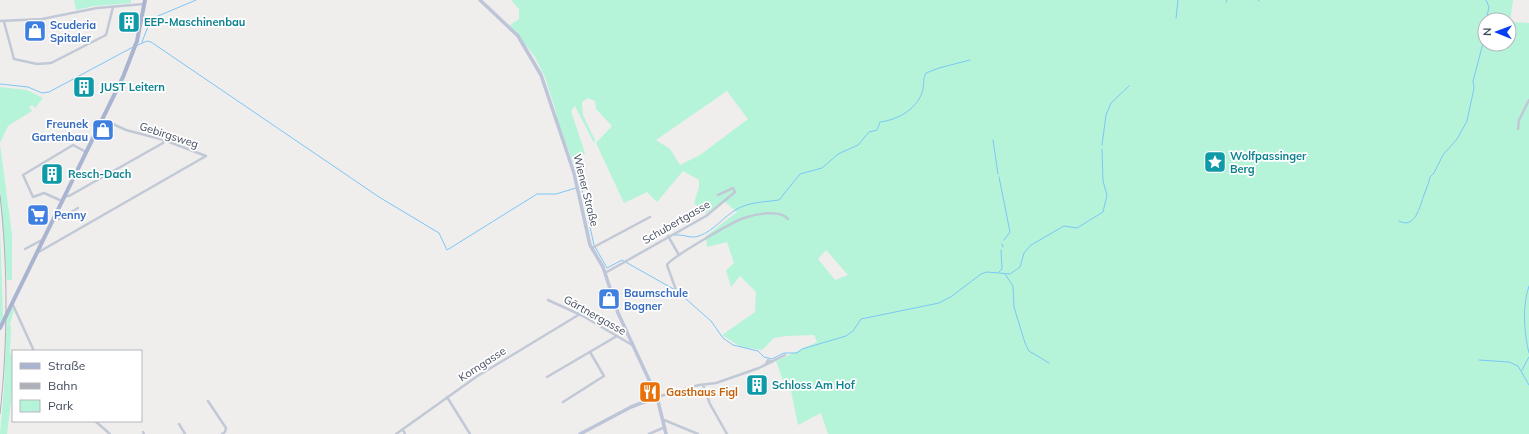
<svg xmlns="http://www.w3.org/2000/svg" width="1529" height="434" font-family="Mulish,sans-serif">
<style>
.green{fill:#b5f4d9;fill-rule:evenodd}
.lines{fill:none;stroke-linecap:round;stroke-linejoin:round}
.stream{stroke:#7dc6f6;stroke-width:1}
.street{stroke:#c1c9d6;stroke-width:2.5}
.secondary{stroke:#bdc5d9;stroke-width:3.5}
.primary{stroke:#a9b5d0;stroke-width:4}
.rail{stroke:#aeb0b9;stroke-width:1}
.labels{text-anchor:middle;stroke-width:3.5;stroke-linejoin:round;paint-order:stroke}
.culture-label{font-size:11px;font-weight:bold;fill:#0d838f;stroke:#fff;text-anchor:start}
.shop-label{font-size:11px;font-weight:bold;fill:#366cbe;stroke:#fff;text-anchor:start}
.street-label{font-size:11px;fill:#434c5d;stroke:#fff}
.food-label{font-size:11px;font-weight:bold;fill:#c56008;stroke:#fff;text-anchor:start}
</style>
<rect width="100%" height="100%" fill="#f0eded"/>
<g class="green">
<polygon points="74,0 131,0 131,3 94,6 76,10"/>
<path d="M511 0H1513L1510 22 1529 23V434H828L821 413 798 425 790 386 782 378 776 361 817 342 814 335 786 336 774 338 762 350 741 347 722 335 755 312 756 292 740 276 731 287 726 270 734 263 727 242 707 247 706 236 737 212 724 201 706 213 694 203 699 187V180L683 171 657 202 647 192 624 203 596 143 612 126 596 109 595 101 588 98 582 102 583 115 595 140 594 143 575 106 571 111 585 153 573 162 556 118 557 115 545 77 535 57 510 25 519 19V9ZM1485 20H1509V44H1485ZM727 91 748 119 700 155 680 165 670 149 656 140ZM826 250 848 275 835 280 818 259Z"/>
<polygon points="0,87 27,90 43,98 35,108 32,105 29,107 32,111 8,126 0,143"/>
<polygon points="0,144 12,235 12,280 7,280 0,188"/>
<polygon points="0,228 3,316 0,323"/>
<polygon points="12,308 14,309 10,325 11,327 10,354 13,353 13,385 7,434 0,434 4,388 7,316"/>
</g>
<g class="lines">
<g class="stream">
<polyline points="1258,0 1259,1"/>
<polyline points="1486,0 1489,7 1486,20"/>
<polyline points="1226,2 1227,0"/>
<polyline points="1176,18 1178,0"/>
<polyline points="142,42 151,19 196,0"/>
<polyline points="138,45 147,41 151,42 379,197 439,233 447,250 537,194 556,194 576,188"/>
<polyline points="0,84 28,87 42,93 49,92 133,47"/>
<polyline points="993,140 998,174"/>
<polyline points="1102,145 1106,115 1111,103 1129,86"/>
<polyline points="999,177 1010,232 1004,240"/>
<polyline points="579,187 581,186 594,245 607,268 622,260 677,291 711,321 723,338 733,345 758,351 764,357 772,359 784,353 797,353 802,349 846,336 853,331 861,319 939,303 952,296 981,274 987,272 1010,274 1020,267 1024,253 1031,245 1064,226 1077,228 1103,212 1107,195 1103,181 1102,149"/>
<path d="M1399 221C1415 230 1420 206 1424 195 1426 189 1429 183 1430 177L1434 173 1443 155 1457 139 1467 121 1474 88 1473 81 1485 36"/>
<path d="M675 235C684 234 690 239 699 236 715 230 723 217 737 209 749 202 765 202 779 200L800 174 822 168 838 154 858 145 869 132 877 130 880 122C898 120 919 108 923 89 924 83 923 78 926 73L939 68 970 60"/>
<polyline points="1002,244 1003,247"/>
<polyline points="999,272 1002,269 1001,250"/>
<polyline points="1005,274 1013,286 1014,307 1025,343 1029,351 1049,363"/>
<path d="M1529 286C1522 306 1524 333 1529 353"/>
<polyline points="1479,360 1509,362 1518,366 1529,385"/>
<polyline points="1522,370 1529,357"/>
</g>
<g class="street">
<polyline points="0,21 42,19 97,8 144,4"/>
<polyline points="4,22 14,59 37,64 51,63 106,35 113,7"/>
<polyline points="1518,129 1519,120 1529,100"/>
<polyline points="65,196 69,196 163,143 164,140"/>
<polyline points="62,201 44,193 33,197 23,175 73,145 86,152"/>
<polyline points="54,218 59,219 78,208"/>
<polyline points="668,236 679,255"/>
<polyline points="592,248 650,217"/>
<polyline points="25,249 42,240"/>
<polyline points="37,253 206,156 164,140 126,130 102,119"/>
<polyline points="605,273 706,216 735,192 733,188 718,195"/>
<path d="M676 290 667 265C670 258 734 221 744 218 756 214 780 209 788 219"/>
<polyline points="548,300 583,316 632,345"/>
<polyline points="12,303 34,351"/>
<polyline points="766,364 768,360 772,362"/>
<polyline points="547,377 617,336"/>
<polyline points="703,385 710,404 727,434"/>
<polyline points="447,397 470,434"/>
<polyline points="657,397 699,385 716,383 759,368 785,355"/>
<polyline points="208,401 226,428 225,432 222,434"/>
<polyline points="563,402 604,376 590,352"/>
<polyline points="664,420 698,434"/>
<polyline points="95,421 110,434"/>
<polyline points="179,424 185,434"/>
<polyline points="403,430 405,434"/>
<polyline points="143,432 144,434"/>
<polyline points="396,434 476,377 580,314"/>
<polyline points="649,434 665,427"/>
</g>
<g class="secondary">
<polyline points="480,0 518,36 541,75 574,173 590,245 603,267 618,313 657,397 666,434"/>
<polyline points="580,434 631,407 657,397"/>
</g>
<polyline class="primary" points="0,328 123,77 137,41 145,0"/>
<path class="rail" d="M0 195C8 267 8 341 0 414"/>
</g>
<defs>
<g id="building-square" transform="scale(1.15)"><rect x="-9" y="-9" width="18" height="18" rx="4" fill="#0f9aa8" stroke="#fff"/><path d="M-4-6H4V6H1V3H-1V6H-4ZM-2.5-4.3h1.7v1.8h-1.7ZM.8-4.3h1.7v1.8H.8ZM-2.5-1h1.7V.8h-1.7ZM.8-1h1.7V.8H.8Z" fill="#fff"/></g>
<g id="shop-square" transform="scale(1.15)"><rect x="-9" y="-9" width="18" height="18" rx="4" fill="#3f7fe0" stroke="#fff"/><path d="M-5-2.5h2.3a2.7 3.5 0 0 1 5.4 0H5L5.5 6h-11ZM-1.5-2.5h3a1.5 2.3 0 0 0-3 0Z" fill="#fff"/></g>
<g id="sight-square" transform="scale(1.15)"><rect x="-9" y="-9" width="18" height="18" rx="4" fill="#0f9aa8" stroke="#fff"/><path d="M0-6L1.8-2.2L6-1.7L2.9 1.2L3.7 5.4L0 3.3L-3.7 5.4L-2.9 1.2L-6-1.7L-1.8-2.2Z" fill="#fff"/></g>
<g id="supermarket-square" transform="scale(1.15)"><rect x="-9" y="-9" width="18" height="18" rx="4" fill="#3f7fe0" stroke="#fff"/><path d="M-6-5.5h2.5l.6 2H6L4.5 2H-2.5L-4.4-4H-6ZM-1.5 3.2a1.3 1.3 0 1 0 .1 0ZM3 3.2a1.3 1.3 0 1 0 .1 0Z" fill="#fff"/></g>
<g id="restaurant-square" transform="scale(1.15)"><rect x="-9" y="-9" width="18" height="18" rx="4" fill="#e8710a" stroke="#fff"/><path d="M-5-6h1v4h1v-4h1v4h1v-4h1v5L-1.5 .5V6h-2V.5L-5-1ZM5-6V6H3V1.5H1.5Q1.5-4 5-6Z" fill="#fff"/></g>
</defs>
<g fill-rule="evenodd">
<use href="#building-square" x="129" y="22"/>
<use href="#shop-square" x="35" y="31"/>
<use href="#building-square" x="84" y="87"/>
<use href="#shop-square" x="103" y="130"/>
<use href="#sight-square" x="1215" y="162"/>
<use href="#building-square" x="52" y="174"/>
<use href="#supermarket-square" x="38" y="215"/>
<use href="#shop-square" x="609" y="299"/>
<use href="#building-square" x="757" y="385"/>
<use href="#restaurant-square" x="650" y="392"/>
</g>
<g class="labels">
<g class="culture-label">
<text x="144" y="26">EEP-Maschinenbau</text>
<text x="100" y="91">JUST Leitern</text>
<text x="1230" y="160">Wolfpassinger<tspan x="1230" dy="13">Berg</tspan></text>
<text x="68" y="178">Resch-Dach</text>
<text x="772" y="389">Schloss Am Hof</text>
</g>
<g class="shop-label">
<text x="50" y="29">Scuderia<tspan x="50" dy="13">Spitaler</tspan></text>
<text x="88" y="128" text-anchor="end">Freunek<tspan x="88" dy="13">Gartenbau</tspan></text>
<text x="54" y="219">Penny</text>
<text x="624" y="297">Baumschule<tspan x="624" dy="13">Bogner</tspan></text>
</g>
<g class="street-label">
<text transform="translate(169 135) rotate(18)" y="4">Gebirgsweg</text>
<text transform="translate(586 190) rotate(76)" y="4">Wiener Straße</text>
<text transform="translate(676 222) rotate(-30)" y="4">Schubertgasse</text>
<text transform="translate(595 315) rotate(29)" y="4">Gärtnergasse</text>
<text transform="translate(482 364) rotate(-33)" y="4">Korngasse</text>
</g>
<g class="food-label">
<text x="666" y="396">Gasthaus Figl</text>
</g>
</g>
<rect x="12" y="350" width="130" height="72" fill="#ffffff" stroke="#b4b7be"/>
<rect x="20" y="363" width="20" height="6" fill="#a9b5d0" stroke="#b4b7be"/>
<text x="48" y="370" font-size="12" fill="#434c5d">Straße</text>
<rect x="20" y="383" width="20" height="6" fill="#aeb0b9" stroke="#b4b7be"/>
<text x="48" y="390" font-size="12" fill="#434c5d">Bahn</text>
<rect x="20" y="400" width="20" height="12" fill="#b5f4d9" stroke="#b4b7be"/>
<text x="48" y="410" font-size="12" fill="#434c5d">Park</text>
<g transform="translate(1497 32) rotate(271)"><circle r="19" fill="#ffffff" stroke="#b4b7be"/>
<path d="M0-3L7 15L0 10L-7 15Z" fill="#033ff3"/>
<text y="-6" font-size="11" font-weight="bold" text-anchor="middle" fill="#434c5d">N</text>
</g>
</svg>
